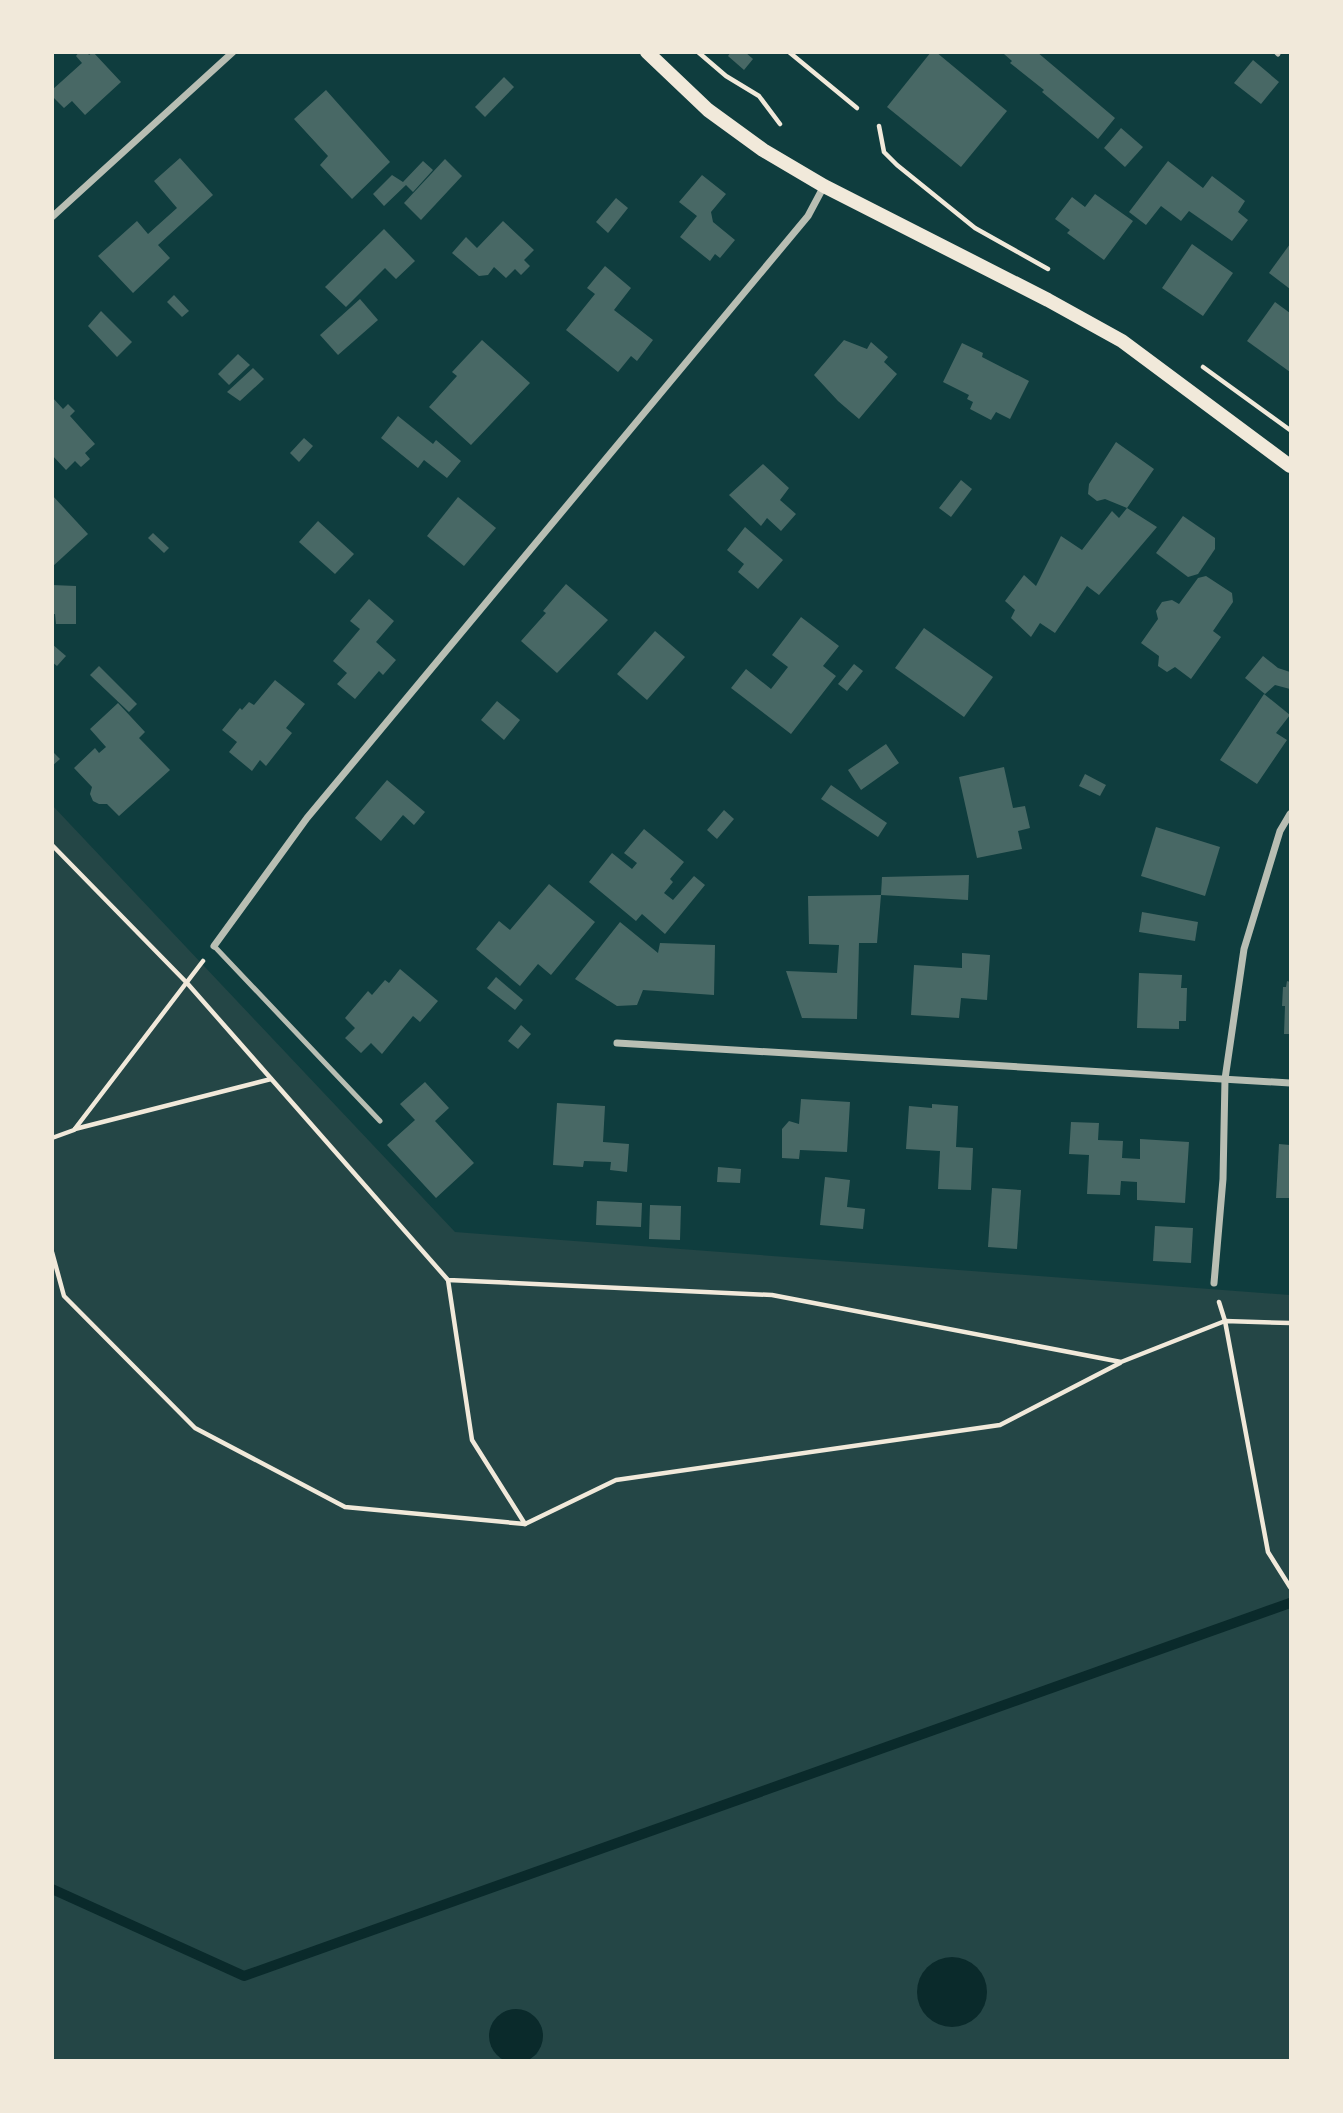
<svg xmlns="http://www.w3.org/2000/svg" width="1343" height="2113" font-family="'Nunito Sans',sans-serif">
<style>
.green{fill:#244646}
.water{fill:#0a2a2b}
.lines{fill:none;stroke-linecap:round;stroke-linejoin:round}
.stream{stroke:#0a2a2b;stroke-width:10}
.building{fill:#486865}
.path{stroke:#f1e9da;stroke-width:4.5}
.service{stroke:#b8beb3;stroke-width:5}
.minor{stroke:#b8beb3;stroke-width:7}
.secondary{stroke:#f1e9da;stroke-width:14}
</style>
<rect width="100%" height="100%" fill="#0f3d3e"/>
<path class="green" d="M52 805 455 1232 1290 1295V2060H528L537 2054 542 2028C531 2011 523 2012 504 2012L492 2023 500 2058 504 2060H53Z"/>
<g class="water">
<circle cx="952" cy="1992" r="35"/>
<circle cx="516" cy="2036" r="27"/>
</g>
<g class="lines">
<polyline class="stream" points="52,1889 244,1976 1290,1603"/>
</g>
<g class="building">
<polygon points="79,52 87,52 89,55 93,52 121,82 85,115 72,101 64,108 52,96 52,90 82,63 76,56"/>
<polygon points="731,52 745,52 753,59 744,70 728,56"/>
<polygon points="931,52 936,52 1007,111 961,167 887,107"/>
<polygon points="1005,52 1037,52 1115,118 1098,139 1042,92 1044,90 1010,63 1012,61 1004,54"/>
<polygon points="1253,60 1279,82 1261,104 1234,83"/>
<polygon points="504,77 514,87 485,117 475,107"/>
<polygon points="326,90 390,162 352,199 320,165 328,156 294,119"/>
<polygon points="1121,128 1143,147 1125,167 1104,148"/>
<polygon points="180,158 213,195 158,245 170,258 133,293 98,256 137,221 148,234 177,208 154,181"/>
<polygon points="445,159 462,176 421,220 404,203"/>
<polygon points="423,161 433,170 413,192 406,185 384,206 373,194 392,175 403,182"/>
<polygon points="1168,161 1203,188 1212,176 1245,201 1238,212 1248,220 1232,241 1189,211 1181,221 1161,206 1146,225 1129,212"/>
<polygon points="702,175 726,194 711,212 713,222 735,240 720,258 715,254 710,261 680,237 697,216 679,202"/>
<polygon points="1095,194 1133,221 1104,260 1067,233 1070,230 1055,219 1072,197 1085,207"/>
<polygon points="616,198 628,208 608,233 596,222"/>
<polygon points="503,221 534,250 524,260 530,266 521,275 515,269 506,278 494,267 488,275 479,276 452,253 466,237 477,248"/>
<polygon points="384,229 415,261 396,279 385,268 346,307 325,287"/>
<polygon points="1192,244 1233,273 1203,316 1162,288"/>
<polygon points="1290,244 1290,289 1269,273"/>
<polygon points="605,266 631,288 614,310 653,340 637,361 631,356 618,372 566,330 595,294 587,288"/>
<polygon points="174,295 189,311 182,317 167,302"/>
<polygon points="360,299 378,320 338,355 320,335"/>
<polygon points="1275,302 1290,313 1290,372 1247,341"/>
<polygon points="101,311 132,342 117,357 88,326"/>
<polygon points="482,340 530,383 471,445 429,407 457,376 452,372"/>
<polygon points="844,340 867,349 871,342 888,357 884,362 897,374 859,419 838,401 814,375"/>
<polygon points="962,343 983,353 982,357 1029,381 1010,419 996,412 991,420 970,409 973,402 967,399 969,395 943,382"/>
<polygon points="238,354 250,365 229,385 218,374"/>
<polygon points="253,368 264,379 240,401 227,392"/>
<polygon points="52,397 63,409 68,404 75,411 70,416 95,444 85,453 90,459 81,467 75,461 66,470 52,455"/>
<polygon points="398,416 433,444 436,440 461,461 447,478 424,460 418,468 381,438"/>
<polygon points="304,438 313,446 299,462 290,453"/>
<polygon points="1116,442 1154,469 1127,508 1105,499 1097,501 1088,494 1089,484"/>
<polygon points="763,464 789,488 780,500 796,514 781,531 767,518 761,526 729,495"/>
<polygon points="961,480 972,489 951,517 939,508"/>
<polygon points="52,495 88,534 52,567"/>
<polygon points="458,497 496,528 464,566 427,536"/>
<polygon points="1127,508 1157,527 1099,595 1087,586 1055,633 1040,623 1031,637 1011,618 1015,610 1005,601 1024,575 1036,586 1061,536 1082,550 1112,511 1119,518"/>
<polygon points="1183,516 1215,538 1215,549 1198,574 1188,577 1156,553"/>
<polygon points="318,521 354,554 335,574 299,542"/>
<polygon points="745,527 783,560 758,589 738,572 744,564 727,550"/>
<polygon points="153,533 169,548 164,553 148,538"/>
<polygon points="1206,576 1232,593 1233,602 1213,631 1221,637 1191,679 1175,667 1167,672 1158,666 1159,656 1141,643 1158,619 1156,611 1162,602 1172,600 1179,604 1198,578"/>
<polygon points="566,584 608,620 557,673 521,641 546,613 543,611"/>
<polygon points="52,585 76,586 76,624 56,624 55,614 52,614"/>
<polygon points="369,599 394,621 376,642 396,660 383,675 379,671 355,699 337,684 347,673 333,661 360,629 350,621"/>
<polygon points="801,617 839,646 823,666 836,676 791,734 731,688 746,669 771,689 788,667 772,655"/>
<polygon points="924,628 993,677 964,717 895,668"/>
<polygon points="655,631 685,657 647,700 617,674"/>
<polygon points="52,644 66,656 57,666 52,662"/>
<polygon points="1263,656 1278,668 1290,672 1290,689 1275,685 1265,694 1245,678"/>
<polygon points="854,664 863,671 847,691 838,684"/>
<polygon points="99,666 137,704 129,712 90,675"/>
<polygon points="275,680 305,704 286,728 292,733 266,766 260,760 252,771 229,752 237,742 222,730 240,708 242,710 249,702 254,705"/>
<polygon points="1264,694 1290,715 1276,733 1287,740 1257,784 1220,760"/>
<polygon points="497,701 520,720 504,740 481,720"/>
<polygon points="118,703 145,732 139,738 170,770 119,816 107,804 99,804 93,801 90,794 92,787 74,768 95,748 99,753 106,747 90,729"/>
<polygon points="886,744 899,763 861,790 848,770"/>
<polygon points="52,751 60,759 52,766"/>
<polygon points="1004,767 1013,808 1025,806 1030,828 1018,831 1022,849 977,858 959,777"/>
<polygon points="1085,774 1106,785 1100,796 1079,786"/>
<polygon points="387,780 425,812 414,825 403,815 381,841 355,818"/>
<polygon points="831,785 887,823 878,837 821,799"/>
<polygon points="724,810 734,819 717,839 707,830"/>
<polygon points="1156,827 1220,847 1205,896 1141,876"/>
<polygon points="644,829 684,862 670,879 673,882 664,893 673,900 694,876 705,885 665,934 642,914 636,921 589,882 612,853 632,869 637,863 624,853"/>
<polygon points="969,875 968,900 881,895 882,877"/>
<polygon points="549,884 595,922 551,975 538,964 520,986 476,949 499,921 510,930"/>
<polygon points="881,895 877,943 859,943 857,1019 802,1018 786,971 837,973 839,945 809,944 808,896"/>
<polygon points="1142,912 1198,922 1195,941 1139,932"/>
<polygon points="620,922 658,953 660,943 715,945 714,995 643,990 637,1005 617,1006 575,979"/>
<polygon points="962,953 990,955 987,1000 961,998 959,1018 911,1015 914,965 962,968"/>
<polygon points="400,969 438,1001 420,1022 413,1016 382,1054 371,1043 361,1053 345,1038 355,1028 345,1018 368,991 372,995 385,980 389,983"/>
<polygon points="1139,973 1182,975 1181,988 1187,988 1186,1021 1179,1021 1179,1029 1137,1028"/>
<polygon points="496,977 523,1000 515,1010 487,988"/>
<polygon points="1287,981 1290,982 1290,1034 1284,1034 1285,1006 1282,1006 1283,987 1286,987"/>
<polygon points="521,1025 531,1034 518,1049 508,1041"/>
<polygon points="425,1082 449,1108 435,1121 474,1163 436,1198 387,1145 415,1120 400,1104"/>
<polygon points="801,1099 850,1102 847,1152 800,1150 799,1159 782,1158 782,1129 789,1121 799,1124"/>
<polygon points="557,1103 605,1106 603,1142 629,1144 627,1172 610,1170 611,1162 584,1161 583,1167 553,1165"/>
<polygon points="932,1104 958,1106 956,1147 973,1148 971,1190 938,1189 940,1151 906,1149 909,1106 932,1108"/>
<polygon points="1071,1122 1099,1123 1098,1140 1123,1141 1122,1158 1140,1159 1140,1139 1189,1142 1185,1203 1137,1200 1137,1182 1121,1181 1120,1195 1087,1194 1089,1155 1069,1154"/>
<polygon points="1279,1144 1290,1145 1290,1198 1276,1198"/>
<polygon points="718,1167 741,1169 740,1183 717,1182"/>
<polygon points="825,1177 850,1180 847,1207 865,1209 863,1229 820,1225"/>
<polygon points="992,1188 1021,1190 1017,1249 988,1247"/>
<polygon points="597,1201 642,1203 641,1227 596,1225"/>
<polygon points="650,1205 681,1206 680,1240 649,1239"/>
<polygon points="1155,1226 1193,1228 1191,1263 1153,1261"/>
</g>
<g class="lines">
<g class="path">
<polyline points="698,52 726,76 759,96 780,124"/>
<polyline points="789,52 857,108"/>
<polyline points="879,126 884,152 897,165 975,228 1048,269"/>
<polyline points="1203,367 1290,430"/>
<polyline points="52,845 187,983 448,1280 772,1295 1121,1362 1225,1321 1290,1323"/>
<polyline points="75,1129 271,1079"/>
<polyline points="52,1138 74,1130 203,961"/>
<polyline points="52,1252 64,1296 195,1428 345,1507 525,1524 616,1480 1000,1425 1120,1363"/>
<polyline points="448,1280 472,1440 525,1524"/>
<polyline points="1219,1302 1225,1321 1268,1552 1290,1587"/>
</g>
<g class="service">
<polyline points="1276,52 1278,54"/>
<polyline points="214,946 380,1121"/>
</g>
<g class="minor">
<polyline points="52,217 233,52"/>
<polyline points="214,946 307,818 808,216 824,186"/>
<polyline points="617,1043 1290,1083"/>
<polyline points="1214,1283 1223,1179 1225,1079 1244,949 1280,831 1290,814"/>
</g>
<polyline class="secondary" points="647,52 708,110 763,150 824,186 1048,300 1122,341 1290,466"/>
</g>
<rect width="1343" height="2113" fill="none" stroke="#f1e9da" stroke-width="108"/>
</svg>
